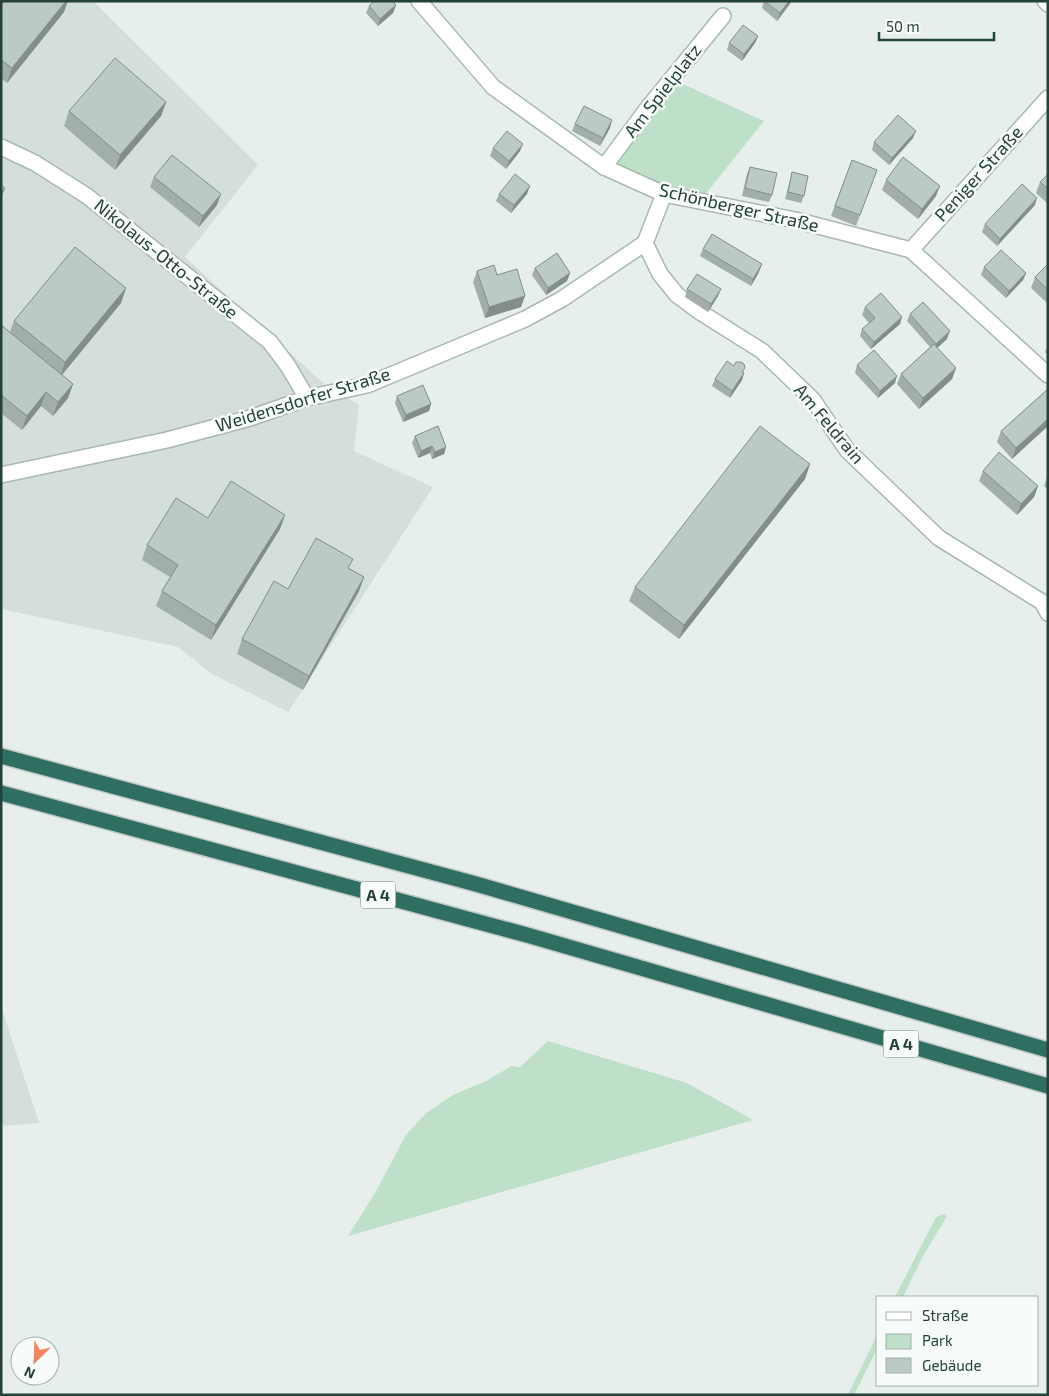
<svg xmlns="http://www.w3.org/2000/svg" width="1049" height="1396" font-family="'Exo 2',sans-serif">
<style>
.built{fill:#d4dfda}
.green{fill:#bfe0c8}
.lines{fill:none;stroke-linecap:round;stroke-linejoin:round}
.minor-casing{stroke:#a8b8b2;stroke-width:18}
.highway-casing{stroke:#c2cac8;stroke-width:18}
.minor{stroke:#fff;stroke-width:15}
.highway{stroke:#2f6f62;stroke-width:15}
.wall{fill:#a1aea9}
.shaded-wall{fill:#838d89}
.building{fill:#bbcac4;stroke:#838d89}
.labels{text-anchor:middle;stroke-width:5;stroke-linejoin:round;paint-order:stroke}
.shield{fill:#f7fbf9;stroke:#637a73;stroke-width:1}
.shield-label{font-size:16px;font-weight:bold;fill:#24423a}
.street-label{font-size:18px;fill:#24423a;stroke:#f7fbf9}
</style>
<rect width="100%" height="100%" fill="#e6efeb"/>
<g class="built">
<polygon points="1,1 93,1 258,165 185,257 323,383 359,405 354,451 433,487 288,712 212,674 178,647 1,609"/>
<polygon points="1,1006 39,1123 1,1126"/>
</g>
<g class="green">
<polygon points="672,79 764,121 700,201 604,167"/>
<polygon points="548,1041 687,1083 753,1120 348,1236 375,1193 406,1135 426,1113 453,1095 486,1081 512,1066 520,1067"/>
<polygon points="943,1214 947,1216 923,1256 903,1297 895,1297 936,1217"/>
<polygon points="878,1333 878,1347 854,1395 848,1395"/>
</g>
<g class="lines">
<g class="minor-casing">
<g id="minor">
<polyline points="419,1 493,87 604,167 664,194 795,220 911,250 1048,375"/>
<polyline points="1045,1 1048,4"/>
<polyline points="1,147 35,163 87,196 270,342 288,366 307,398"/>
<polyline points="604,167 647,109 723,16"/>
<polyline points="645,243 660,274 677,295 700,312 762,351 813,400 847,450 939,538 1042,602 1048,613"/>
<polyline points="911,250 1048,98"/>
<polyline points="1,475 167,440 250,418 307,398 367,385 475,340 525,319 562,299 645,243 664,194"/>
</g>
</g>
<g class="highway-casing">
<g id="highway">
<polyline points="1,756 476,884 1048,1050"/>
<polyline points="1,793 527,935 1048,1086"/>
</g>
</g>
<use href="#minor" class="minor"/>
<use href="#highway" class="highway"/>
</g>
<g class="wall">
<polygon points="764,1 792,1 777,21 762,8"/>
<polygon points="1,5 64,12 7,83 1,78"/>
<polygon points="396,5 393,13 378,26 366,13 369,6"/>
<polygon points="758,36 755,43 742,61 727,50 729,43"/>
<polygon points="166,102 161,116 115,170 64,126 69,111"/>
<polygon points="575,124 610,128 600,146 572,131"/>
<polygon points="913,138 889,165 872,150 874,142"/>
<polygon points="493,148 520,151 506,169 490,156"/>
<polygon points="852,160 877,170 856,226 831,216"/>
<polygon points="750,167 772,195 769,202 742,196 747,174"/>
<polygon points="792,172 804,196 801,203 785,199 790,180"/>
<polygon points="1048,174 1048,204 1036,193 1040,182"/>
<polygon points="154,177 217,205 199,227 150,187"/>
<polygon points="886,180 936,196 918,219 882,190"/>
<polygon points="499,194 527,194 511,213 496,201"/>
<polygon points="1035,205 997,246 982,232 985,224"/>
<polygon points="703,249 759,272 751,286 700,256"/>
<polygon points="1048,264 1048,304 1031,288 1035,277"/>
<polygon points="984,267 1026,273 1023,280 1006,298 981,275"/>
<polygon points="535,268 570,273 567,281 546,295 532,275"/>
<polygon points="477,271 497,275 521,307 485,318 473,282"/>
<polygon points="126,288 121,303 62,375 73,384 68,398 53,416 41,406 22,430 1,413 1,325 10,332 14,321"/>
<polygon points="687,289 718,296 708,312 685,297"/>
<polygon points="865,307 900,324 871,349 860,336 862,329 869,323 862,315"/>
<polygon points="910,314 947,339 937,348 956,368 952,379 919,409 897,384 901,374 930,347 907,321"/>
<polygon points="1048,345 1048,355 1045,352"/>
<polygon points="857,365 895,383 878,398 855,373"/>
<polygon points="734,366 745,368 743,372 744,373 742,380 730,398 712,386 715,379"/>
<polygon points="1048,389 1048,426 1012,459 997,442 1001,431"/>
<polygon points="397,396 431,404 429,411 403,422 395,403"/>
<polygon points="415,436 446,447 444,454 432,459 430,453 418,458 412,443"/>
<polygon points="810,464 805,479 679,639 629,601 635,587"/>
<polygon points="983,471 1038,486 1034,497 1017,515 979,481"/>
<polygon points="1048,474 1048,490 1044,486"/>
<polygon points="285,515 280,529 211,640 156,606 162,591 170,577 142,560 147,545 208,518"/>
<polygon points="350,569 364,577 359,591 303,690 237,654 242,639 288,589"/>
</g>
<g class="shaded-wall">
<polygon points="66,1 68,1 64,12 7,83 12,68"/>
<polygon points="789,1 792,1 777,21 780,13"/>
<polygon points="396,5 393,13 378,26 380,19"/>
<polygon points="758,36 755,43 742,61 744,54"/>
<polygon points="166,102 161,116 115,170 120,155"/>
<polygon points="612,120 610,128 600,146 603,138"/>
<polygon points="916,131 913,138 889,165 892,158"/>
<polygon points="523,144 520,151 506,169 509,161"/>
<polygon points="530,186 527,194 511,213 514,205"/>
<polygon points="940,186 936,196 918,219 922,209"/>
<polygon points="5,188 1,198 1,192"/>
<polygon points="221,194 217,205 199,227 203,216"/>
<polygon points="1037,198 1035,205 997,246 1000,239"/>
<polygon points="762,264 759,272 751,286 753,279"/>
<polygon points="570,273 567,281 546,295 548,288"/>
<polygon points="1026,273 1023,280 1006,298 1009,291"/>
<polygon points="126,288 121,303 60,377 65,362"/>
<polygon points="721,289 718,296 708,312 711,304"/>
<polygon points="525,296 521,307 485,318 489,307"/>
<polygon points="902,317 900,324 871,349 874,342"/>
<polygon points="950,331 947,339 934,351 936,344"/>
<polygon points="956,368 952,379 919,409 923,398"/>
<polygon points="744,373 742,380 730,398 732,391"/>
<polygon points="897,376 895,383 878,398 880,391"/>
<polygon points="73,384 68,398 53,416 58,402"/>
<polygon points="46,392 41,406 22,430 27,416"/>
<polygon points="431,404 429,411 403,422 406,415"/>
<polygon points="1048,419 1048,426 1012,459 1016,448"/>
<polygon points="432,446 430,453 418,458 421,451"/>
<polygon points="446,447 444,454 432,459 435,452"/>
<polygon points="810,464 805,479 679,639 684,625"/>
<polygon points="1038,486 1034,497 1017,515 1021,504"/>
<polygon points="285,515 280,529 211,640 216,625"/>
<polygon points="364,577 359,591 303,690 309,676"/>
</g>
<g class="building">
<polygon points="4,1 66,1 12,68 1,60 1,5"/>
<polygon points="374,1 392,1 396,5 380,19 369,6"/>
<polygon points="764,1 789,1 780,13"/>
<polygon points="743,25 758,36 744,54 729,43"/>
<polygon points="115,58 166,102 120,155 69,111"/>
<polygon points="584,106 612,120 603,138 575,124"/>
<polygon points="898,115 916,131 892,158 874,142"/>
<polygon points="507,131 523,144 509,161 493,148"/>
<polygon points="172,155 221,194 203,216 154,177"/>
<polygon points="903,157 940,186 922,209 886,180"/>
<polygon points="852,160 877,170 860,215 835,206"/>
<polygon points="750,167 777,173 772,195 745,188"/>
<polygon points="792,172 808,176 804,196 788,192"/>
<polygon points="515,174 530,186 514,205 499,194"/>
<polygon points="1048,174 1048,189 1040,182"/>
<polygon points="1022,184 1037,198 1000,239 985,224"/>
<polygon points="1,185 5,188 1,192"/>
<polygon points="712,234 762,264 753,279 703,249"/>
<polygon points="75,247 126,288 65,362 14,321"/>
<polygon points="1001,250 1026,273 1009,291 984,267"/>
<polygon points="557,253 570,273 548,288 535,268"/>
<polygon points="1048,264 1048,290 1035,277"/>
<polygon points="494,265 497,275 517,269 525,296 489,307 477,271"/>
<polygon points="697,274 721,289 711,304 687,289"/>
<polygon points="881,293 902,317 874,342 862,329 875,318 865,307"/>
<polygon points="923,302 950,331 936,344 910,314"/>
<polygon points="1,325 73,384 58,402 46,392 27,416 1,395"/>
<polygon points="934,344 956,368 923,398 901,374"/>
<polygon points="874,350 897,376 880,391 857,365"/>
<polygon points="727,361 734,366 736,362 741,362 744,364 745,368 742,372 744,373 732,391 715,379"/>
<polygon points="423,385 431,404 406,415 397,396"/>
<polygon points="1048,389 1048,419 1016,448 1001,431"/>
<polygon points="438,426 446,447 435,452 432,446 421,451 415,436"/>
<polygon points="760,426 810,464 684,625 635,587"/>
<polygon points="999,452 1038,486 1021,504 983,471"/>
<polygon points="231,481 285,515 216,625 162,591 178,565 147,545 176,498 208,518"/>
<polygon points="316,538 353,559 348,568 364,577 309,676 242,639 274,581 288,589"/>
</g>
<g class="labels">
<g class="shield">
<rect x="360.5" y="881.5" width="35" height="27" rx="4"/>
<rect x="883.5" y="1030.5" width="35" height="27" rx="4"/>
</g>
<g class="shield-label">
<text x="378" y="901">A 4</text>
<text x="901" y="1050">A 4</text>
</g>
<g class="street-label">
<text transform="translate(663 91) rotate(-52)" y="6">Am Spielplatz</text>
<text transform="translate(979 174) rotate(-48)" y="6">Peniger Straße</text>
<text transform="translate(739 208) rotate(13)" y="6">Schönberger Straße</text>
<text transform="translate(166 259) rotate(39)" y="6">Nikolaus-Otto-Straße</text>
<text transform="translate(303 400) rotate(-17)" y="6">Weidensdorfer Straße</text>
<text transform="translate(829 424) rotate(50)" y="6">Am Feldrain</text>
</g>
</g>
<rect width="1049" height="1396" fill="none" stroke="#24423a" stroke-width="5"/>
<rect x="876" y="1296" width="162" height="90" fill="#f7fbf9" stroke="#a3b1ad"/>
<rect x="886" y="1312" width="25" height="8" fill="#ffffff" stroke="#a3b1ad"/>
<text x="922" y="1321" font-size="15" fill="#24423a">Straße</text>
<rect x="886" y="1334" width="25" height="15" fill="#bfe0c8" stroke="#a3b1ad"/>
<text x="922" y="1346" font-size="15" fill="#24423a">Park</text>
<rect x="886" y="1358" width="25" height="15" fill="#bbcac4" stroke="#a3b1ad"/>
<text x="922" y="1371" font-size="15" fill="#24423a">Gebäude</text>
<g transform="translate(35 1361) rotate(204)"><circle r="24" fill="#f7fbf9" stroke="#a3b1ad"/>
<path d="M0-4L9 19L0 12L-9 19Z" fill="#f4845f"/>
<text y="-8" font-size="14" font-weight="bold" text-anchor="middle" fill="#24423a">N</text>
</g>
<path d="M879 32v8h115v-8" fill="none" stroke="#24423a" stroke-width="2.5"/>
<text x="886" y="32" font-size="15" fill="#24423a" stroke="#f7fbf9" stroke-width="4" paint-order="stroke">50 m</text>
</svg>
